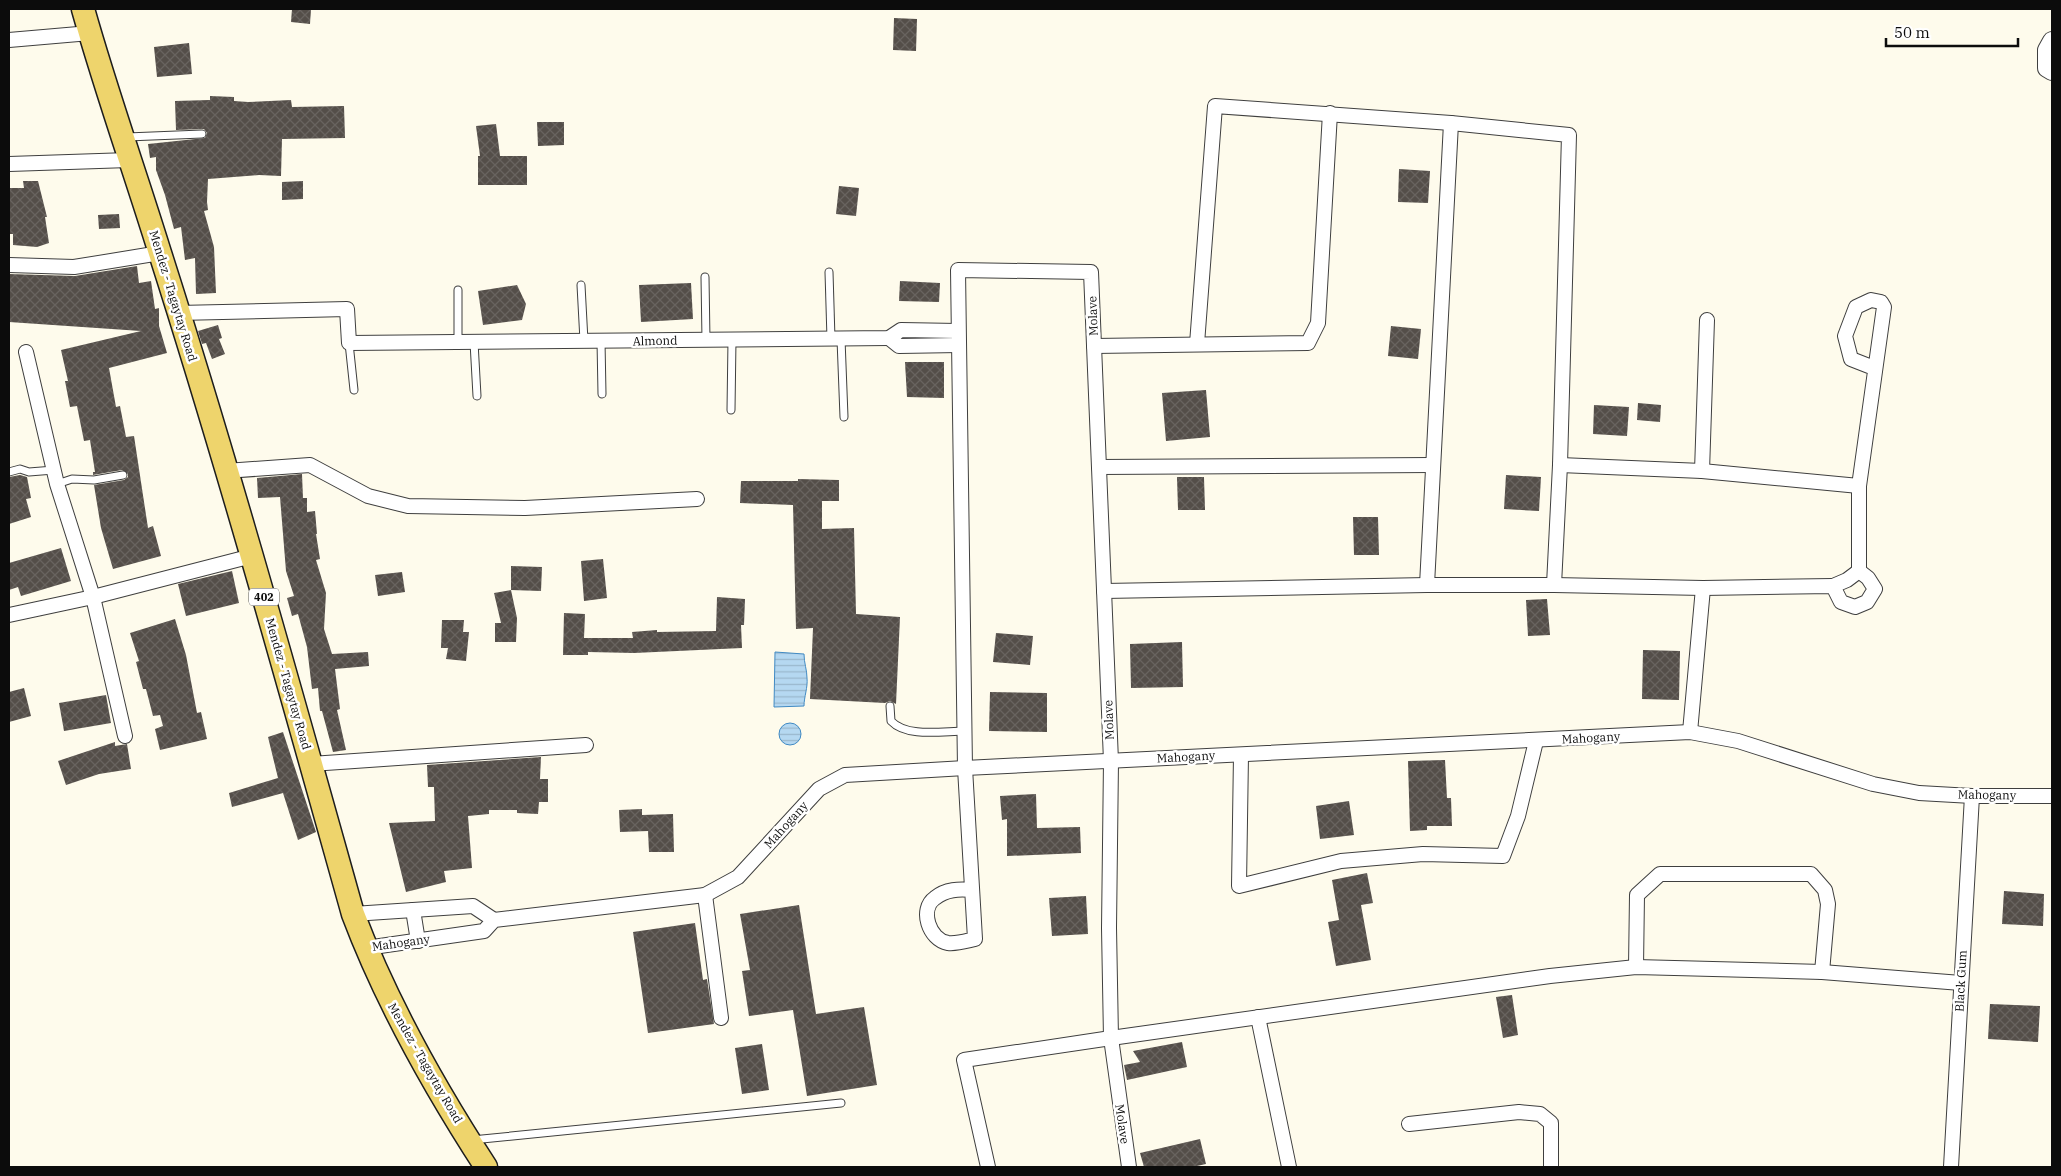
<svg xmlns="http://www.w3.org/2000/svg" width="2061" height="1176" font-family="'IBM Plex Serif',serif">
<style>
.water{fill:url(#water-rules);stroke:#418ac3}
.building{fill:url(#building-cross-hatch)}
.lines{fill:none;stroke-linecap:round;stroke-linejoin:round}
.service-casing{stroke:#3f3f3f;stroke-width:9}
.minor-casing{stroke:#3f3f3f;stroke-width:16}
.tertiary-casing{stroke:#3f3f3f;stroke-width:20}
.primary-casing{stroke:#1d1d1d;stroke-width:25}
.service{stroke:#fff;stroke-width:7}
.minor{stroke:#fff;stroke-width:14}
.tertiary{stroke:#fff;stroke-width:18}
.primary{stroke:#eed46c;stroke-width:22}
.labels{text-anchor:middle;stroke-width:5;stroke-linejoin:round;paint-order:stroke}
.shield{fill:#fff;stroke:#555;stroke-width:1}
.shield-label{font-size:11px;font-weight:bold;fill:#0c0c0c}
.street-label{font-size:12px;fill:#0c0c0c;stroke:#fff}
</style>
<defs>
<pattern id="water-rules" width="6" height="5" patternUnits="userSpaceOnUse" patternTransform="scale(1.25)"><rect width="6" height="5" fill="#b5d8f1"/><path d="M0 2.5h6" fill="none" stroke="#9ab8cd"/></pattern>
<pattern id="building-cross-hatch" width="8" height="8" patternUnits="userSpaceOnUse" patternTransform="scale(1.25)"><rect width="8" height="8" fill="#544e49"/><path d="M0 0l8 8M0 8l8-8" fill="none" stroke="#68635f"/></pattern>
</defs>
<rect width="100%" height="100%" fill="#fefbec"/>
<g class="water">
<path d="M775 652 804 654C804 663 807 670 807 678 808 687 804 697 804 706L774 707Z"/>
<circle cx="790" cy="734" r="11"/>
</g>
<g class="building">
<polygon points="292,9 311,9 310,24 291,22"/>
<polygon points="894,18 917,19 916,51 893,50"/>
<polygon points="189,43 192,74 157,77 154,47"/>
<polygon points="210,96 234,97 234,101 248,102 291,100 292,107 344,106 345,138 282,139 281,176 259,175 208,179 207,202 208,210 204,211 214,247 216,293 196,294 195,258 185,260 181,227 174,229 165,195 156,170 156,157 150,158 148,144 205,138 207,133 204,129 176,130 175,101 210,100"/>
<polygon points="537,122 564,122 564,145 538,146"/>
<polygon points="496,124 500,156 527,156 527,185 478,185 478,156 480,156 476,126"/>
<polygon points="1399,169 1430,171 1428,203 1398,202"/>
<polygon points="23,181 38,181 47,217 45,217 49,243 37,247 13,245 13,234 9,234 9,188 24,188"/>
<polygon points="303,181 303,199 282,200 282,182"/>
<polygon points="839,186 859,188 856,216 836,214"/>
<polygon points="119,214 120,228 99,229 98,215"/>
<polygon points="137,266 139,283 151,281 155,309 159,308 159,326 167,353 109,368 116,407 120,406 126,437 134,436 148,528 153,526 161,556 113,569 101,528 94,485 124,480 128,477 128,474 122,470 93,475 93,472 95,472 90,440 84,441 77,406 70,407 65,381 68,381 61,350 141,331 9,322 9,274 75,276"/>
<polygon points="900,281 940,283 939,302 899,301"/>
<polygon points="691,283 693,319 641,322 639,285"/>
<polygon points="517,285 526,304 522,320 483,325 478,291"/>
<polygon points="218,325 222,338 219,339 225,354 212,359 206,343 202,344 198,331"/>
<polygon points="1391,326 1421,329 1418,359 1388,356"/>
<polygon points="905,362 944,362 944,398 907,397"/>
<polygon points="1206,390 1210,437 1166,441 1162,393"/>
<polygon points="1638,403 1661,405 1660,422 1637,420"/>
<polygon points="1594,405 1629,407 1627,436 1593,434"/>
<polygon points="302,474 303,498 307,498 307,512 315,511 317,534 316,534 320,559 316,560 326,593 324,629 332,654 368,652 369,666 335,669 340,709 337,710 346,750 333,752 322,711 320,711 318,688 312,689 307,647 298,614 292,616 287,598 294,596 286,571 280,497 258,498 257,478"/>
<polygon points="20,475 27,477 31,498 26,499 31,517 9,524 9,477"/>
<polygon points="1506,475 1541,477 1539,511 1504,509"/>
<polygon points="1177,477 1204,477 1205,510 1178,510"/>
<polygon points="798,479 839,480 839,501 822,501 822,529 854,528 856,614 900,617 896,704 890,701 885,703 810,699 813,628 796,629 793,505 740,503 741,481 798,481"/>
<polygon points="1353,517 1378,517 1379,555 1354,555"/>
<polygon points="61,548 71,581 21,596 18,587 9,590 9,563"/>
<polygon points="603,559 607,598 584,601 581,561"/>
<polygon points="511,566 542,567 541,591 511,590"/>
<polygon points="232,571 239,603 186,616 178,584"/>
<polygon points="402,572 405,592 378,596 375,575"/>
<polygon points="511,590 517,618 516,642 495,642 495,623 501,623 494,593"/>
<polygon points="717,597 745,599 744,625 741,625 742,648 634,653 588,652 588,655 563,655 564,613 585,614 584,638 633,638 632,632 657,630 657,632 716,631"/>
<polygon points="1547,599 1550,635 1528,636 1526,600"/>
<polygon points="175,619 186,655 197,713 201,712 207,739 160,750 155,729 163,726 160,715 153,716 146,689 143,689 136,662 139,661 130,633"/>
<polygon points="442,620 464,620 463,632 469,632 466,661 446,659 448,648 441,648"/>
<polygon points="996,633 1033,636 1030,665 993,662"/>
<polygon points="1182,642 1183,687 1131,688 1130,644"/>
<polygon points="1643,650 1680,651 1679,700 1642,699"/>
<polygon points="24,688 31,716 9,722 9,692"/>
<polygon points="990,692 1047,693 1047,732 989,731"/>
<polygon points="106,695 111,723 64,731 59,703"/>
<polygon points="283,732 316,832 298,840 283,793 232,807 229,793 278,778 268,737"/>
<polygon points="115,742 115,746 127,744 131,769 99,774 66,785 58,761"/>
<polygon points="541,757 540,779 548,779 548,802 539,802 538,814 517,813 517,810 489,810 489,814 468,816 472,868 444,871 446,882 406,892 389,823 435,821 434,787 428,787 427,765"/>
<polygon points="1445,760 1447,798 1451,798 1452,826 1427,826 1427,830 1410,831 1408,761"/>
<polygon points="1036,794 1037,828 1080,827 1081,853 1007,856 1007,819 1002,820 1000,796"/>
<polygon points="1349,801 1354,835 1320,839 1316,806"/>
<polygon points="642,809 642,815 673,814 674,852 649,852 648,831 620,832 619,810"/>
<polygon points="1367,873 1373,903 1361,905 1371,960 1336,966 1328,922 1339,920 1332,880"/>
<polygon points="2004,891 2044,894 2043,926 2002,924"/>
<polygon points="1086,896 1088,934 1052,936 1049,898"/>
<polygon points="799,905 816,1014 864,1007 877,1085 807,1096 793,1010 749,1016 742,971 750,970 740,914"/>
<polygon points="695,923 703,980 707,979 714,1024 648,1033 633,932"/>
<polygon points="1512,995 1518,1035 1503,1038 1496,997"/>
<polygon points="1990,1004 2040,1006 2038,1042 1988,1039"/>
<polygon points="1182,1042 1187,1067 1127,1080 1124,1065 1140,1062 1133,1051"/>
<polygon points="762,1044 769,1090 742,1094 735,1048"/>
<polygon points="1200,1139 1206,1164 1192,1167 1144,1167 1140,1153"/>
</g>
<g class="lines">
<g class="service-casing">
<g id="service">
<polyline points="127,137 202,134"/>
<polyline points="829,272 831,339"/>
<polyline points="705,277 706,340"/>
<polyline points="581,285 584,341"/>
<polyline points="458,290 458,342"/>
<polyline points="841,339 844,417"/>
<polyline points="601,341 602,394"/>
<polyline points="474,342 477,396"/>
<polyline points="349,343 354,390"/>
<polyline points="731,410 732,340"/>
<polyline points="9,472 20,469 29,472 54,470"/>
<polyline points="57,484 72,479 94,480 123,475"/>
<path d="M890 706 891 721C907 738 943 731 965 731"/>
<polyline points="472,1140 841,1103"/>
</g>
</g>
<g class="minor-casing">
<g id="minor">
<polyline points="9,40 90,33"/>
<polyline points="9,164 129,160"/>
<polyline points="9,265 74,267 160,253"/>
<polyline points="178,313 347,309 349,343 889,338 901,330 958,331"/>
<polyline points="889,338 899,346 959,345"/>
<polyline points="1197,344 1215,106 1451,123 1569,135 1560,465 1554,585"/>
<polyline points="1094,346 1308,343 1318,323 1330,113"/>
<polyline points="26,352 57,484 93,597 125,736"/>
<polyline points="1560,465 1702,471 1859,486"/>
<polyline points="1099,467 1432,465"/>
<polyline points="226,471 310,465 368,496 408,506 525,508 697,499"/>
<polyline points="1702,471 1707,320"/>
<polyline points="1427,585 1451,123"/>
<polyline points="1833,586 1847,580 1859,571"/>
<polyline points="1104,591 1427,585 1554,585 1703,588 1833,586 1841,602 1855,607 1867,602 1875,589 1868,578 1859,571 1859,486 1884,307 1881,302 1871,300 1856,307 1845,336 1851,359 1874,368"/>
<polyline points="9,615 93,597 252,556"/>
<polyline points="1690,732 1703,588"/>
<polyline points="1241,755 1239,886 1341,861 1423,854 1503,856 1518,816 1536,741"/>
<polyline points="311,764 586,745"/>
<path d="M972 890C959 889 946 889 935 898 919 909 929 940 948 943 957 944 966 941 975 939L965 768 958 270 1091 272 1111 761 1109 928 1111 1038 1129 1167"/>
<polyline points="705,895 721,1018"/>
<polyline points="413,910 418,941"/>
<polyline points="353,914 473,906 494,920"/>
<polyline points="366,948 484,931 494,920 705,895 738,877 819,789 845,775 965,768 1690,732 1738,741 1873,784 1919,793 1972,796 2052,796"/>
<polyline points="1636,967 1637,895 1660,874 1811,874 1825,890 1828,904 1822,972"/>
<polyline points="1258,1017 1289,1167"/>
<polyline points="1409,1124 1519,1112 1540,1114 1551,1123 1551,1167"/>
<polyline points="988,1167 964,1060 1111,1038 1550,976 1636,967 1822,972 1961,983"/>
<polyline points="1951,1167 1972,796"/>
</g>
</g>
<g class="tertiary-casing">
<polyline id="tertiary" points="2052,41 2047,50 2047,68 2052,71"/>
</g>
<g class="primary-casing">
<path id="primary" d="M83 9C106 91 135 172 160 253 230 472 291 693 353 914 387 1004 434 1087 486 1167"/>
</g>
<use href="#service" class="service"/>
<use href="#minor" class="minor"/>
<use href="#tertiary" class="tertiary"/>
<use href="#primary" class="primary"/>
</g>
<g class="labels">
<rect class="shield" x="249" y="588.5" width="30" height="17" rx="4"/>
<g class="shield-label">
<text x="264" y="601">402</text>
</g>
<g class="street-label">
<text transform="translate(173 296) rotate(73)" y="4">Mendez - Tagaytay Road</text>
<text transform="translate(1093 316) rotate(-92)" y="4">Molave</text>
<text transform="translate(655 341) rotate(-1)" y="4">Almond</text>
<text transform="translate(288 684) rotate(74)" y="4">Mendez - Tagaytay Road</text>
<text transform="translate(1109 720) rotate(-92)" y="4">Molave</text>
<text transform="translate(1591 738) rotate(-3)" y="4">Mahogany</text>
<text transform="translate(1186 757) rotate(-3)" y="4">Mahogany</text>
<text transform="translate(1987 795) rotate(1)" y="4">Mahogany</text>
<text transform="translate(786 825) rotate(-48)" y="4">Mahogany</text>
<text transform="translate(401 943) rotate(-8)" y="4">Mahogany</text>
<text transform="translate(1961 981) rotate(-87)" y="4">Black Gum</text>
<text transform="translate(425 1063) rotate(60)" y="4">Mendez - Tagaytay Road</text>
<text transform="translate(1122 1124) rotate(82)" y="4">Molave</text>
</g>
</g>
<rect width="2061" height="1176" fill="none" stroke="#0c0c0c" stroke-width="20"/>
<path d="M1886 38v8h132v-8" fill="none" stroke="#0c0c0c" stroke-width="2.5"/>
<text x="1894" y="38" font-size="15" fill="#0c0c0c" stroke="#ffffff" stroke-width="4" paint-order="stroke">50 m</text>
</svg>
